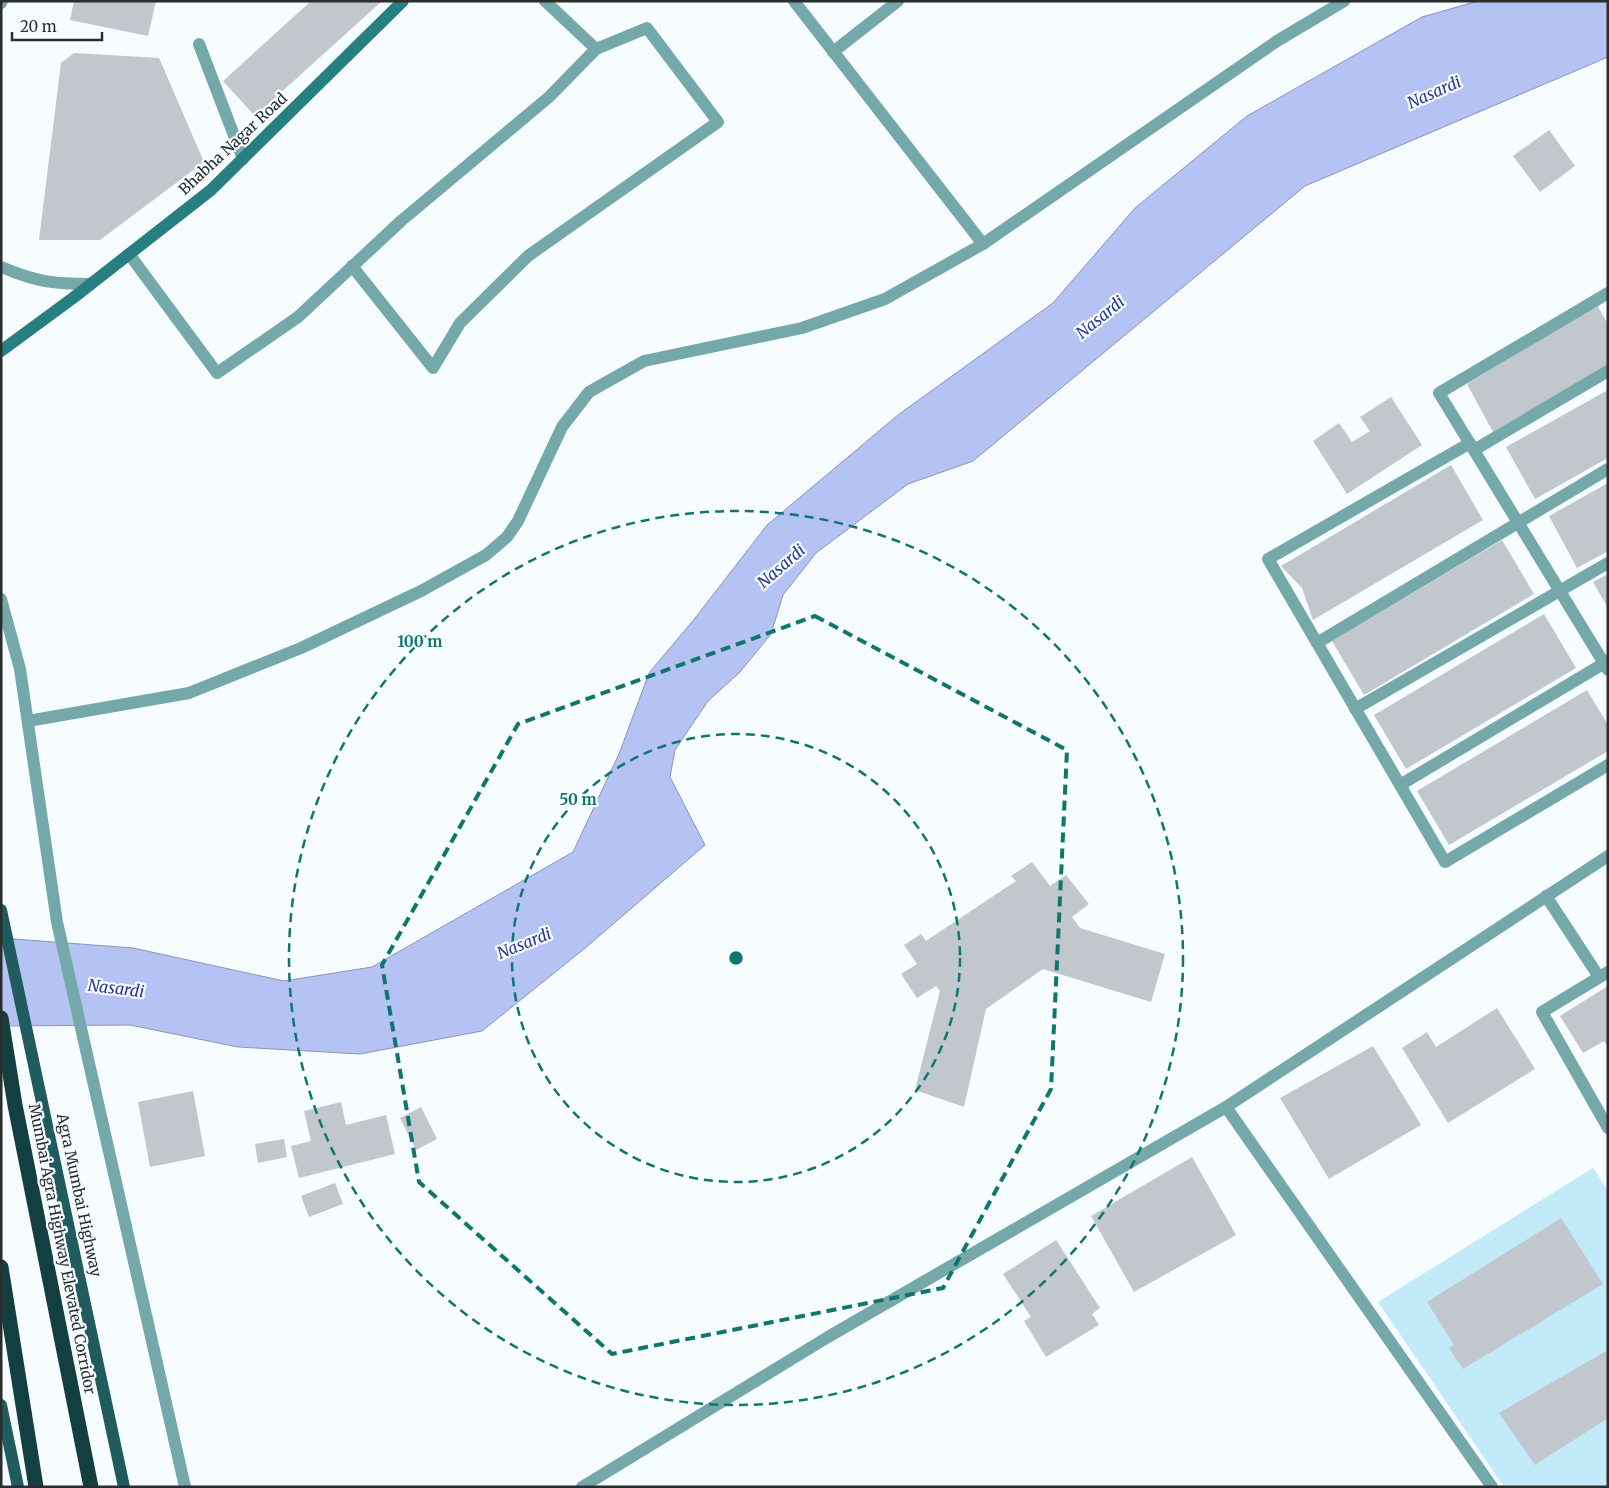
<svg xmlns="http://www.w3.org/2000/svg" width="1609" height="1488" font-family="Merriweather,serif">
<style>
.green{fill:#c2eaf9}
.water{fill:#b5c2f4;stroke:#8b95b9}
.building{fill:#c1c7cd}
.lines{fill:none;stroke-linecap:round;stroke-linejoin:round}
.service{stroke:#75a8a9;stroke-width:12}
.minor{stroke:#75a8a9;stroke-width:12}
.tertiary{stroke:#75a8a9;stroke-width:12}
.secondary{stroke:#277f81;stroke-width:12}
.primary{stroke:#205c5d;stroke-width:12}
.motorway{stroke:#133f40;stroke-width:15}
.marked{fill:none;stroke:#0f766e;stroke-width:4;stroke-dasharray:10 6;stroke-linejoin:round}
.ring{fill:none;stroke:#0f766e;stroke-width:2.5;stroke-dasharray:9 6}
.labels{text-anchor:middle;stroke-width:4.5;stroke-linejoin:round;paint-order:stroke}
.street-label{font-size:15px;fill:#2a2d2e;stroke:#f6fcff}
.water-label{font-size:16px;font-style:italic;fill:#2c3691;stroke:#f6fcff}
.centre{fill:#0f766e;stroke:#f6fcff;stroke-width:2.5}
.ring-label{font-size:15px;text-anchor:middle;font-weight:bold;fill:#0f766e;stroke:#f6fcff;stroke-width:4.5;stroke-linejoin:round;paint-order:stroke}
</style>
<rect width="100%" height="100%" fill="#f6fcff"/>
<polygon class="green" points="1593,1168 1608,1191 1608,1487 1504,1487 1378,1302"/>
<polygon class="water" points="1478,1 1608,1 1608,57 1305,186 973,461 908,484 816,553 783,595 771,634 740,672 708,701 675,750 670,777 705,845 584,949 482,1031 360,1054 238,1047 130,1025 1,1026 1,938 133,948 284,981 372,967 573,852 619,754 649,673 696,617 767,525 898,415 1053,303 1135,208 1247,116 1422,17"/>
<g class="building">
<polygon points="74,1 156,1 148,36 70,20"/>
<polygon points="311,1 382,1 255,116 223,81"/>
<polygon points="74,53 159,58 204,162 100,240 39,240 61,63"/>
<polygon points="1549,130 1575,166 1540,192 1513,156"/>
<polygon points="1597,305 1608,324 1608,365 1493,432 1467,384"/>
<polygon points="1608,390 1608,458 1535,499 1506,447"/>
<polygon points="1391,397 1422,445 1347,494 1313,441 1339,423 1352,442 1370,431 1360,417"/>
<polygon points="1451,465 1483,520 1313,620 1302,588 1281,566"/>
<polygon points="1608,483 1608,551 1577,568 1549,516"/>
<polygon points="1502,540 1534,594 1364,695 1332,641"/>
<polygon points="1608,574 1608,608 1593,582"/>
<polygon points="1544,614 1576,668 1406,769 1374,715"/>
<polygon points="1587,690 1608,725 1608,751 1449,845 1417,791"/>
<polygon points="1032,862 1050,886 1066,875 1089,904 1072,917 1080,928 1165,954 1151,1002 1043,969 986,1009 964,1107 915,1090 940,991 936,986 917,998 901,974 917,964 904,945 921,934 926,941 1016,881 1011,876"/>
<polygon points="1608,986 1608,1047 1604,1041 1583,1053 1560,1016"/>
<polygon points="1497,1008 1535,1069 1448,1123 1402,1048 1427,1032 1436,1047"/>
<polygon points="1373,1046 1421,1125 1329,1179 1280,1098"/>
<polygon points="193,1091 205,1156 150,1167 138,1102"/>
<polygon points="341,1102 346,1125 386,1115 395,1154 299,1178 291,1146 311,1141 304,1111"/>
<polygon points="421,1107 437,1139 416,1150 400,1118"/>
<polygon points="284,1139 287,1157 258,1163 255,1144"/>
<polygon points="1192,1157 1236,1235 1134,1292 1091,1216"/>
<polygon points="335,1183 343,1204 309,1217 301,1196"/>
<polygon points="1561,1218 1603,1284 1463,1369 1449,1348 1454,1345 1427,1302"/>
<polygon points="1056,1240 1100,1308 1092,1314 1099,1325 1046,1357 1024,1321 1031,1317 1003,1274"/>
<polygon points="1608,1350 1608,1418 1535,1465 1499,1413"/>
</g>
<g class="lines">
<g class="service">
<polyline points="199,44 243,159"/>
<polyline points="1546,896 1599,977"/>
<polyline points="1608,972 1542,1012 1608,1128"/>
</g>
<g class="minor">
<polyline points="794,1 983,244"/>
<polyline points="833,52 898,1"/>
<polyline points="129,254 217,373 298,317 401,221 549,97 596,49 545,1"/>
<polyline points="352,266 433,368 460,323 528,256 718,122 647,28 596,49"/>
<polyline points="1608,293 1439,393 1608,670"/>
<polyline points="1470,443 1268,559 1445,862 1608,765"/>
<polyline points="1474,450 1608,371"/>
<polyline points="1317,643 1608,469"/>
<polyline points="1355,709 1608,563"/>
<polyline points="1400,785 1608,661"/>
<polyline points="1226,1107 1492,1487"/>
<polyline points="582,1487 828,1337 1226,1107 1608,856"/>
</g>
<g class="tertiary">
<polyline points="1,3 2,1"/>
<path d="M1 267C37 282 53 284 91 284"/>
<polyline points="1,599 20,669 57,922 185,1487"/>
<polyline points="28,721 189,693 301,648 421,591 486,555 507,537 518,521 562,427 589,392 644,361 802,328 885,299 983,244 1277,41 1344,1"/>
</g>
<polyline class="secondary" points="1,351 73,298 211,190 403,1"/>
<g class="primary">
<polyline points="1,910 124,1487"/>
<polyline points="1,1405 18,1487"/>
</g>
<g class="motorway">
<polyline points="1,1018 15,1105 91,1487"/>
<polyline points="1,1267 36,1487"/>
</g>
</g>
<path class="marked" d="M815 616 1067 750 1051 1089 943 1288 612 1354 419 1182 382 965 518 724Z"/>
<g class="ring">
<circle cx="736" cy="958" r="224"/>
<circle cx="736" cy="958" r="447"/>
</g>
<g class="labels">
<g class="street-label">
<text transform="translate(233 144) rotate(-43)" y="5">Bhabha Nagar Road</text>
<text transform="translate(79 1195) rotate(78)" y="5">Agra Mumbai Highway</text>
<text transform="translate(62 1249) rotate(79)" y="5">Mumbai Agra Highway Elevated Corridor</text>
</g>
<g class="water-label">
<text transform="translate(1434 92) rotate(-24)" y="6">Nasardi</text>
<text transform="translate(1100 317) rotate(-39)" y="6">Nasardi</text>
<text transform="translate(781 566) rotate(-41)" y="6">Nasardi</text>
<text transform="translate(524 943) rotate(-22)" y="6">Nasardi</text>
<text transform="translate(116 988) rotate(7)" y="6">Nasardi</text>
</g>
</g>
<circle cx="736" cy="958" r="8" class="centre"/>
<g class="ring-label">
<text x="420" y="647">100 m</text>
<text x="578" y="805">50 m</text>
</g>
<rect width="1609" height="1488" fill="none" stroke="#2a2d2e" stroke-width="5"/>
<path d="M12 32v8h90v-8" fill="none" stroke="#2a2d2e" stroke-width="2.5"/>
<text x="20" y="32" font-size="15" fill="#2a2d2e" stroke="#f6fcff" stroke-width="4" paint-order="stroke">20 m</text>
</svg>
